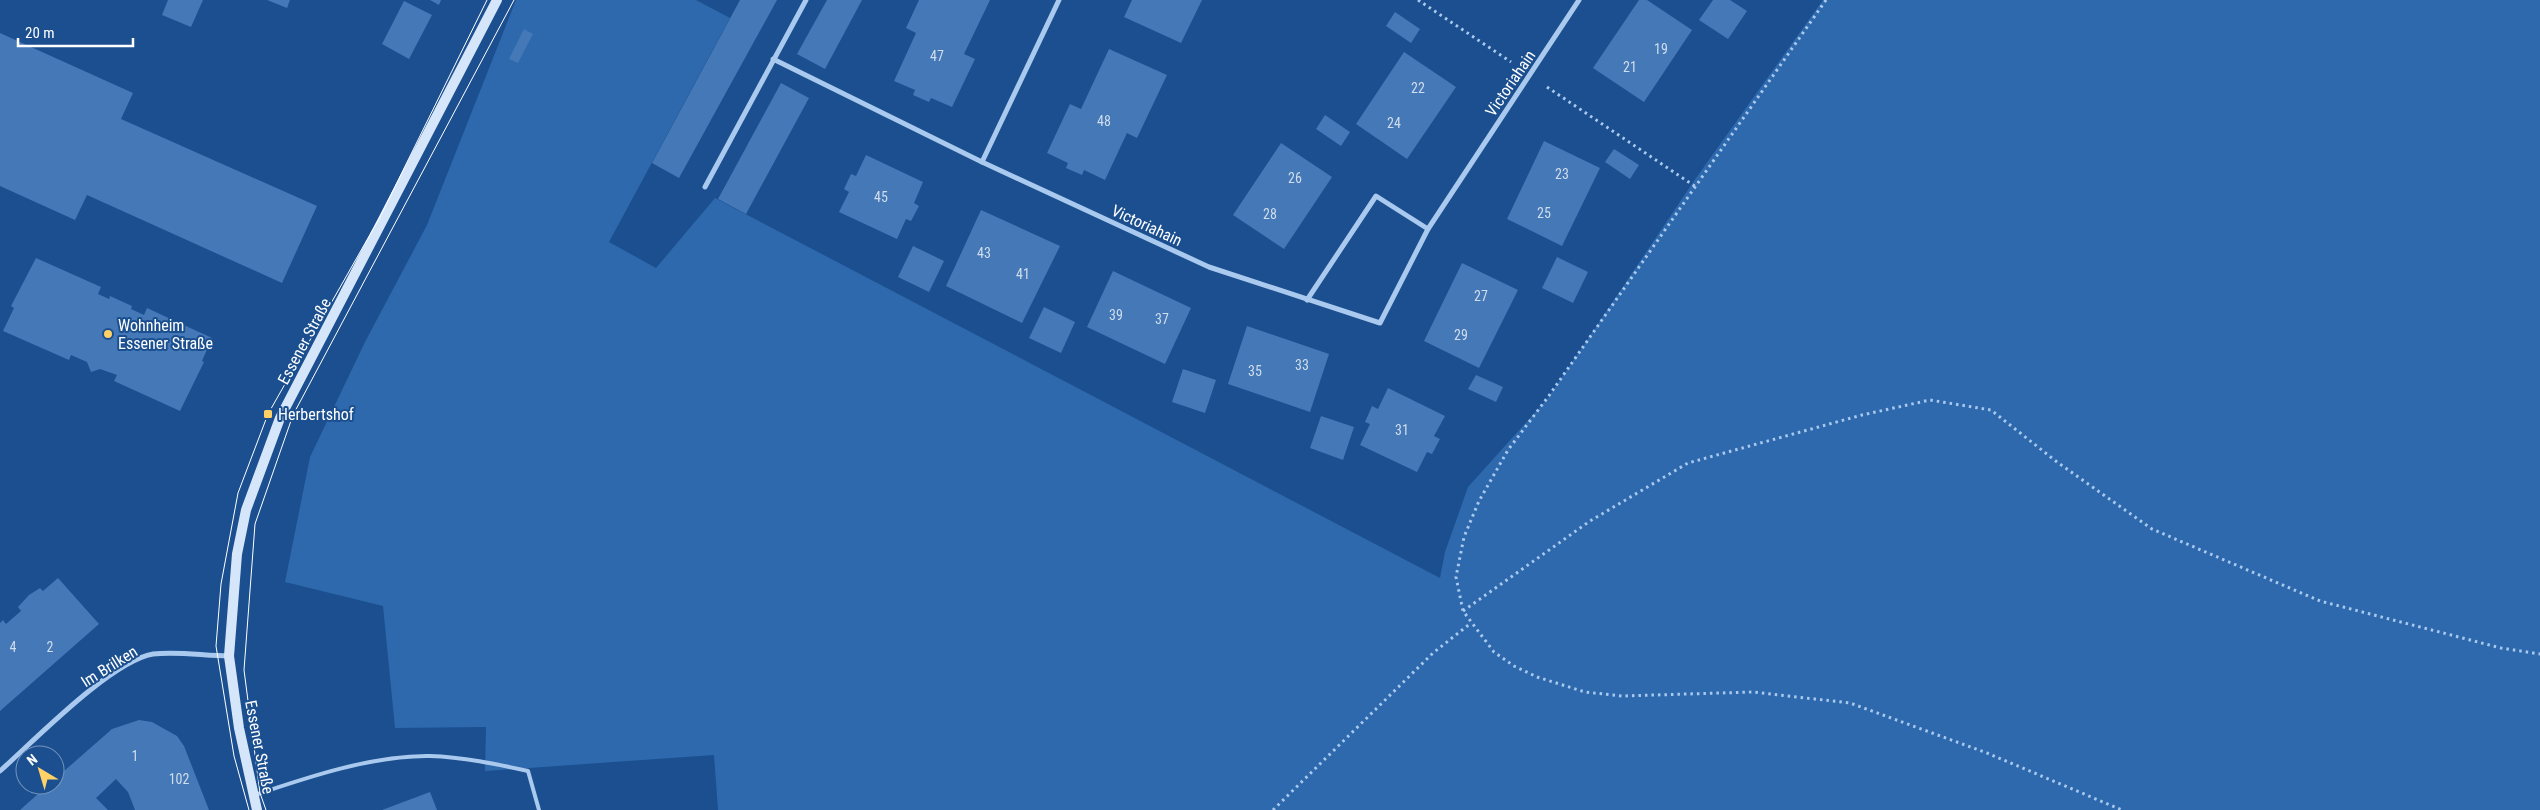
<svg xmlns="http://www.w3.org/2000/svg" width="2540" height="810" font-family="'Roboto Condensed',sans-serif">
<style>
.green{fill:#2e69ad}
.building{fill:#4478b7}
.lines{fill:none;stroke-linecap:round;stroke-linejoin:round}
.path{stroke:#a9c9ee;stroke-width:3;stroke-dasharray:2.5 4;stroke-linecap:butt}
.lane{stroke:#a9c9ee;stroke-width:4}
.street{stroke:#a9c9ee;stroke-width:5}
.secondary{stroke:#d6e6fa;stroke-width:10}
.tram{stroke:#fff;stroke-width:1}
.poi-dot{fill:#ffd166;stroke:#1b4f8f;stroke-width:2}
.labels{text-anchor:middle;stroke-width:4;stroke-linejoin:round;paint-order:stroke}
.number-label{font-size:14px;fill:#d0dded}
.street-label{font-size:16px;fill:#fff;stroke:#1b4f8f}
.poi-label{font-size:16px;fill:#fff;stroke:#1b4f8f;text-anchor:start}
</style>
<rect width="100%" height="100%" fill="#1b4f8f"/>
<polygon class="green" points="516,0 696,0 730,18 609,242 656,268 715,198 1440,578 1445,552 1468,487 1548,398 1696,178 1823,0 2540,0 2540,810 718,810 714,755 485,771 486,727 395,728 383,606 285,582 310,457 365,342 427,225"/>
<g class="building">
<polygon points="168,0 203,0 191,27 162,15"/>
<polygon points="267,0 290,0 287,8"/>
<polygon points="430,0 441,0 439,5"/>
<polygon points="740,0 777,0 679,178 652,163"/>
<polygon points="827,0 862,0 825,69 797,54"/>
<polygon points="919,0 990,0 964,54 975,59 952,107 931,98 929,102 913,95 915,90 894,81 916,33 906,28"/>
<polygon points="1132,0 1202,0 1181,43 1124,17"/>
<polygon points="1639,0 1647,0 1692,30 1644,102 1593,68"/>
<polygon points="1713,0 1730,0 1747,11 1728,39 1699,20"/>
<polygon points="404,1 432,15 409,59 382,44"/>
<polygon points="1395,12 1420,29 1411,43 1386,26"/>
<polygon points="524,29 533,34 518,63 509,59"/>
<polygon points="0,33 133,93 121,119 317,206 282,283 87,195 75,220 0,186"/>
<polygon points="1109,49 1167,75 1137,138 1127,133 1105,180 1084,170 1082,175 1066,168 1068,163 1047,153 1070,104 1081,109"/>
<polygon points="1404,52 1456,87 1407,159 1356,124"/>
<polygon points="781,83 809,98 746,214 718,199"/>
<polygon points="1325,115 1350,132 1341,146 1316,129"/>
<polygon points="1544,141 1600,168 1562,246 1507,219"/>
<polygon points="1281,143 1332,177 1284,249 1233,215"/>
<polygon points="1614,149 1639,165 1630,179 1605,162"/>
<polygon points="866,155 923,182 914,203 919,206 911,221 906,219 897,239 839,212 849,192 844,189 851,174 856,176"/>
<polygon points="981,210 1060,246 1022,323 946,286"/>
<polygon points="913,246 944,261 929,292 898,277"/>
<polygon points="1557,257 1588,272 1573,303 1542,288"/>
<polygon points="36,258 101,287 98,294 109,299 110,296 132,306 131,309 144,315 147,308 212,338 202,361 204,362 180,411 114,381 117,375 100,369 91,372 87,362 71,355 69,360 3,331 14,308 11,306"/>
<polygon points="1462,263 1518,290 1479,368 1424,341"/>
<polygon points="1113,271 1191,308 1165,364 1087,327"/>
<polygon points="1044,307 1075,322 1061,353 1029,338"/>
<polygon points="1247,326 1329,354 1310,412 1228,384"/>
<polygon points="1183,369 1216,380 1205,413 1172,402"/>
<polygon points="1476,375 1503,387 1496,402 1468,389"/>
<polygon points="1388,388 1445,416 1434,436 1440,439 1432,454 1427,452 1417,472 1360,445 1370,424 1365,422 1372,406 1378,409"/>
<polygon points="1321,416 1354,427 1343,460 1310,448"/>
<polygon points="58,578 99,624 0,711 0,623 3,620 6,624 21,611 18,607 29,595 40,588 43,591"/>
<polygon points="139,720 152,722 177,736 184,746 209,810 135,810 128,792 116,779 96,798 108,810 20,810 48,785 55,785 55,779 112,729"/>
<polygon points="430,792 437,810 382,810"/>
</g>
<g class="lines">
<g class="path">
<polyline points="1418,0 1511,62"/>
<polyline points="1826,0 1548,397 1508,450 1479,501 1464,537 1456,577 1463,611 1494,652 1514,666 1537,677 1585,692 1622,696 1753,692 1850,703 1987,753 2122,810"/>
<polyline points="1547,87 1696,187"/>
<polyline points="1463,611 1590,521 1688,463 1862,415 1930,400 1991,410 2057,462 2152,529 2320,601 2501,648 2540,654"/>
<polyline points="1273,810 1433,653 1471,623"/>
</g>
<path class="lane" d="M255 795C308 777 374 755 430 756 463 757 496 764 528 771L539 810"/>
<g class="street">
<polyline points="773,59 982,162 1209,267 1380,323 1428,229 1579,0"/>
<polyline points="982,162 1059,0"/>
<polyline points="705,187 806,0"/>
<polyline points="1307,300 1376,196 1428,229"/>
<path d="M0 771C34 741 111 661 153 654 178 651 205 656 229 656"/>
</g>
<polyline class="secondary" points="257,810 239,728 229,656 237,554 246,510 280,418 497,0"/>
<g class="tram">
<polyline points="249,810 234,756 216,646 221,584 238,493 268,414 380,217 487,0"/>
<polyline points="266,810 260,793 244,670 255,524 293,415 514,0"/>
</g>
</g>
<g class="poi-dot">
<circle cx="108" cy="334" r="5"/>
<rect x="263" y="409" width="10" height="10" rx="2.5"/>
</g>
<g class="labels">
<g class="number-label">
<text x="1661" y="54">19</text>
<text x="937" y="61">47</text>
<text x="1630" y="72">21</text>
<text x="1418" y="93">22</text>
<text x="1104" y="126">48</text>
<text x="1394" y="128">24</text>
<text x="1562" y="179">23</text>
<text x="1295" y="183">26</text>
<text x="881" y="202">45</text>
<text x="1544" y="218">25</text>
<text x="1270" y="219">28</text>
<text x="984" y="258">43</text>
<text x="1023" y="279">41</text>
<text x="1481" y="301">27</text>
<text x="1116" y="320">39</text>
<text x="1162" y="324">37</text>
<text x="1461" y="340">29</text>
<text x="1302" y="370">33</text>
<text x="1255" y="376">35</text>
<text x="1402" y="435">31</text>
<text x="13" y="652">4</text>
<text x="50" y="652">2</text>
<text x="135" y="761">1</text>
<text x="179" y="784">102</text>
</g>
<g class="street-label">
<text transform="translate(1510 83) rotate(-56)" y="6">Victoriahain</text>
<text transform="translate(1147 225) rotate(25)" y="6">Victoriahain</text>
<text transform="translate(304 341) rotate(-62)" y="6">Essener Straße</text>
<text transform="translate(109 666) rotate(-32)" y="6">Im Brilken</text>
<text transform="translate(260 747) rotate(79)" y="6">Essener Straße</text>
</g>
<g class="poi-label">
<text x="118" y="331">Wohnheim<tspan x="118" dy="18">Essener Straße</tspan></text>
<text x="278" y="420">Herbertshof</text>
</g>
</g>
<g transform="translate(40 770) rotate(322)"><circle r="24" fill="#1b4f8f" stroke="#7695bc"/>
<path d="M0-4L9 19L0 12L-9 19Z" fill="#ffd166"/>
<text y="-8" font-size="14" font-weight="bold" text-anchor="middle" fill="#ffffff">N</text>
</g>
<path d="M18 38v8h115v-8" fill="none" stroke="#ffffff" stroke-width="2.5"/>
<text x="25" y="38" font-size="15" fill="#ffffff" stroke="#1b4f8f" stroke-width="4" paint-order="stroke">20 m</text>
</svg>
